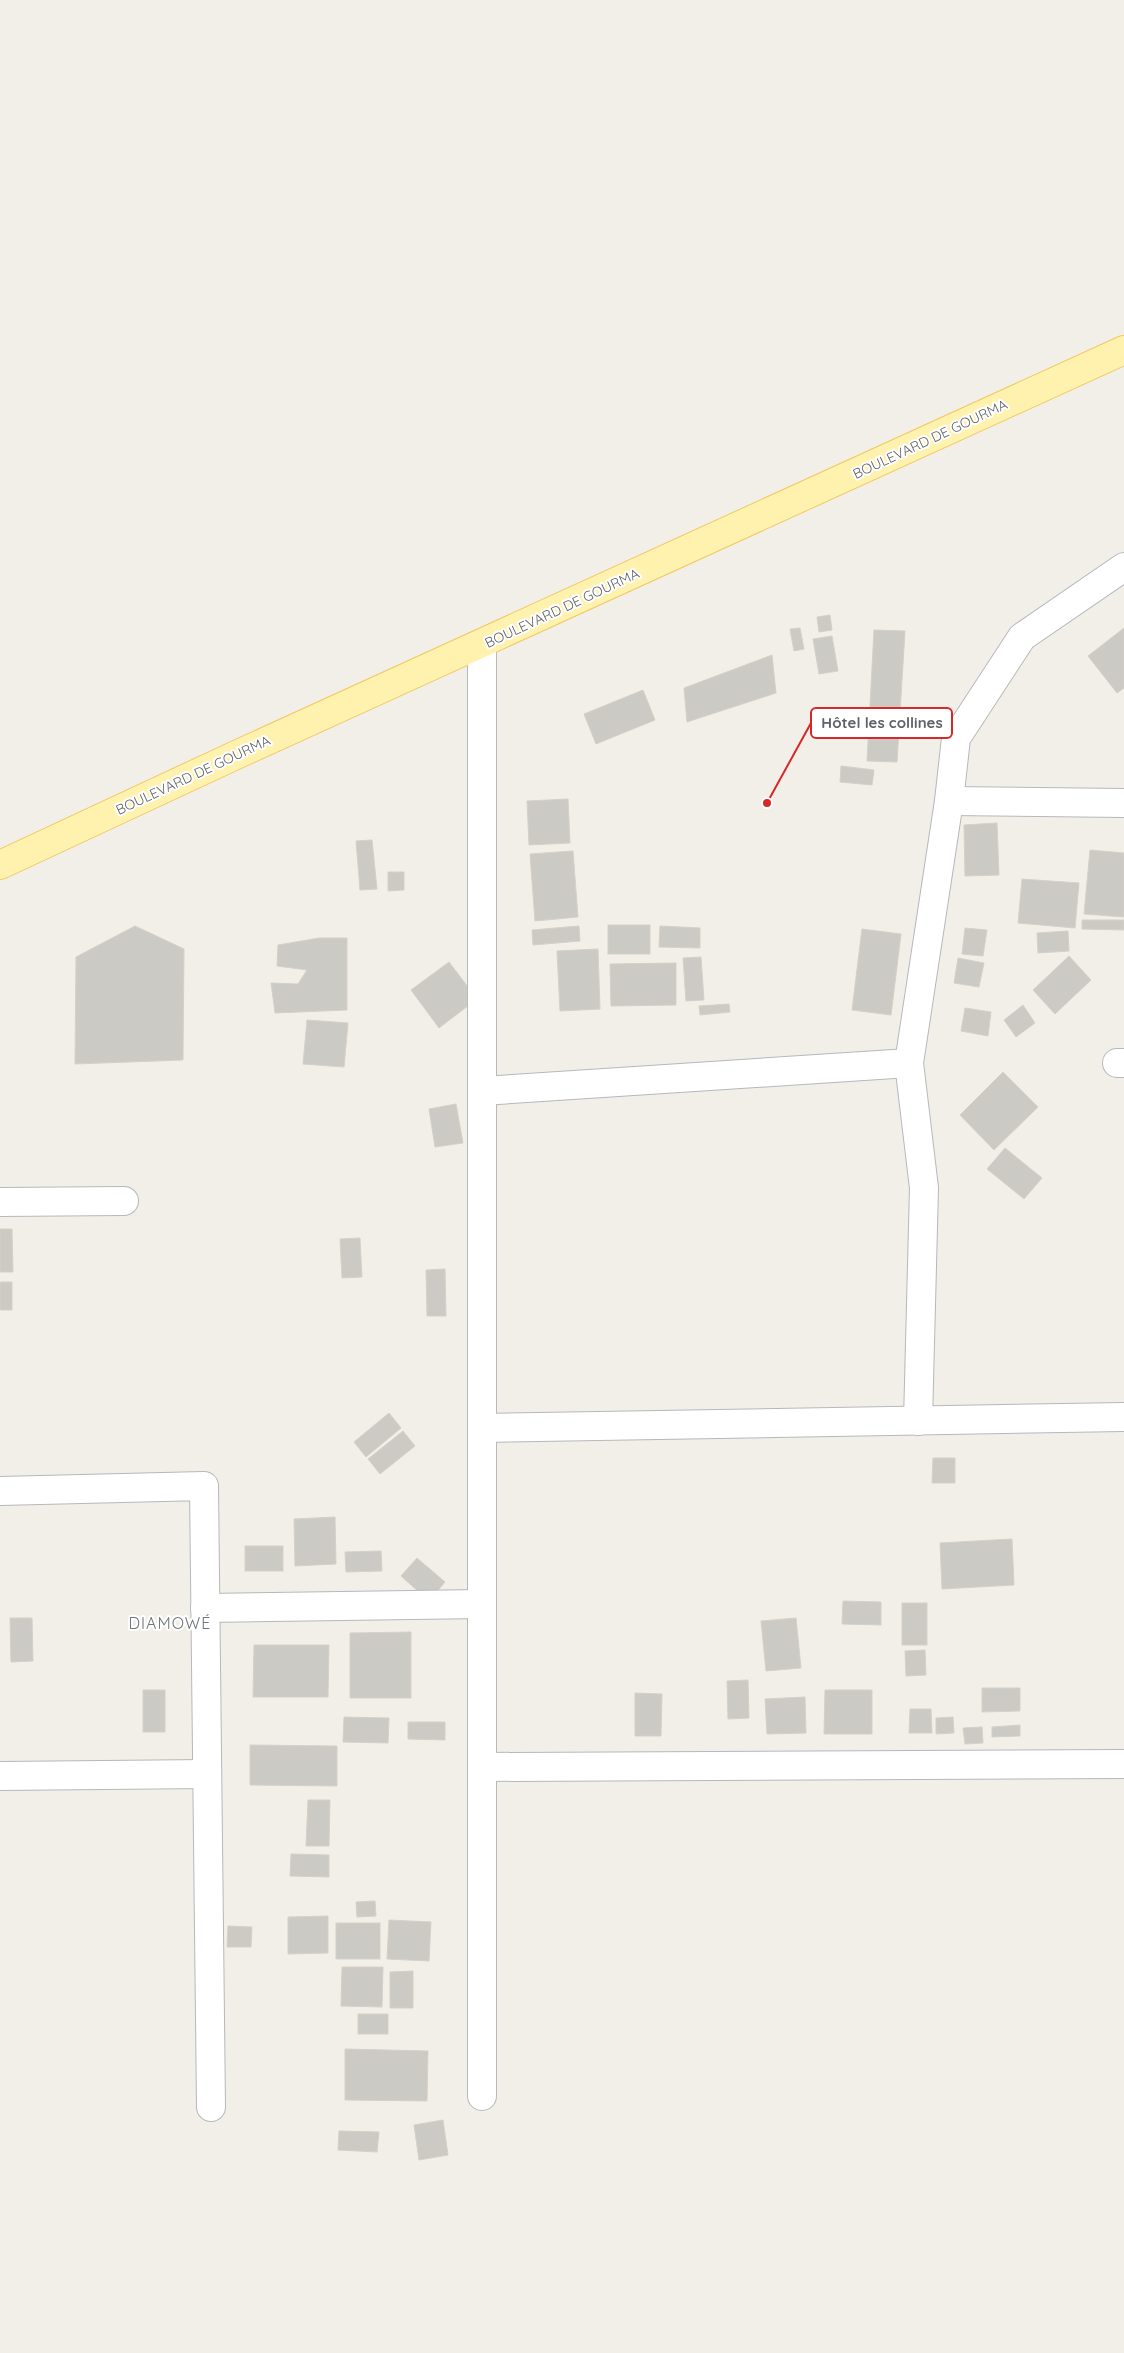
<svg xmlns="http://www.w3.org/2000/svg" width="1124" height="2353" font-family="Quicksand,sans-serif">
<style>
.building{fill:#cccac5;stroke:#d6d1c6}
.lines{fill:none;stroke-linecap:round;stroke-linejoin:round}
.minor-casing{stroke:#b5b8bc;stroke-width:30}
.primary-casing{stroke:#f2c960;stroke-width:30}
.minor{stroke:#fff;stroke-width:28}
.primary{stroke:#fff2af;stroke-width:28}
.labels{text-anchor:middle;stroke-width:4;stroke-linejoin:round;paint-order:stroke}
.street-label{font-size:14px;fill:#5f6368;stroke:#fff}
.quarter-label{font-size:16px;letter-spacing:1px;fill:#70757a;stroke:#fff}
.leader{fill:none;stroke:#d62828;stroke-width:2}
.callout-dot{fill:#d62828;stroke:#fff;stroke-width:2}
.callout{fill:#fff;stroke:#d62828;stroke-width:2}
.callout-label{font-size:15px;text-anchor:middle;font-weight:bold;fill:#5f6368}
</style>
<rect width="100%" height="100%" fill="#f1efe8"/>
<g class="building">
<polygon points="830,615 832,630 819,632 817,617"/>
<polygon points="800,628 804,649 794,651 790,629"/>
<polygon points="1124,628 1124,688 1117,693 1088,656"/>
<polygon points="874,630 905,631 897,762 867,761"/>
<polygon points="832,636 838,671 819,674 813,639"/>
<polygon points="772,655 776,693 687,722 684,688"/>
<polygon points="643,690 655,720 596,744 584,714"/>
<polygon points="841,766 874,770 872,785 840,782"/>
<polygon points="568,799 570,843 529,845 527,801"/>
<polygon points="997,823 999,875 965,876 964,825"/>
<polygon points="372,840 377,889 360,890 356,841"/>
<polygon points="1090,850 1124,853 1124,917 1084,914"/>
<polygon points="573,851 578,917 535,921 530,854"/>
<polygon points="388,872 404,872 404,890 388,891"/>
<polygon points="1022,879 1079,883 1075,928 1018,923"/>
<polygon points="1082,920 1124,920 1124,930 1082,929"/>
<rect x="608" y="925" width="42" height="29"/>
<polygon points="135,926 184,949 183,1060 75,1064 76,957"/>
<polygon points="579,926 580,941 533,945 532,930"/>
<polygon points="660,926 700,928 700,948 659,947"/>
<polygon points="965,928 987,930 983,956 962,954"/>
<polygon points="862,929 901,934 891,1015 852,1010"/>
<polygon points="1068,931 1069,951 1038,953 1037,933"/>
<polygon points="319,938 347,938 347,1010 275,1013 271,983 298,984 307,970 277,966 278,945"/>
<polygon points="598,949 600,1009 560,1011 557,951"/>
<polygon points="1069,956 1091,980 1055,1014 1033,990"/>
<polygon points="701,957 704,1000 686,1001 683,958"/>
<polygon points="958,958 984,963 979,987 954,983"/>
<polygon points="449,962 477,999 439,1028 411,990"/>
<polygon points="676,963 676,1005 611,1006 610,964"/>
<polygon points="729,1004 730,1012 700,1015 699,1006"/>
<polygon points="1023,1005 1035,1023 1016,1037 1004,1020"/>
<polygon points="965,1008 991,1012 988,1036 961,1031"/>
<polygon points="307,1020 348,1023 344,1067 303,1064"/>
<polygon points="1003,1072 1038,1107 994,1150 960,1115"/>
<polygon points="456,1104 463,1143 435,1147 429,1109"/>
<polygon points="1005,1148 1042,1178 1024,1199 987,1169"/>
<polygon points="0,1229 12,1229 13,1272 0,1272"/>
<polygon points="360,1238 362,1277 342,1278 340,1239"/>
<polygon points="445,1269 446,1316 427,1316 426,1270"/>
<rect x="0" y="1282" width="12" height="28"/>
<polygon points="389,1413 401,1428 366,1457 354,1442"/>
<polygon points="403,1431 415,1446 380,1474 368,1459"/>
<polygon points="933,1458 955,1458 955,1483 932,1483"/>
<polygon points="335,1517 336,1564 295,1566 294,1519"/>
<polygon points="1012,1539 1014,1585 942,1589 940,1543"/>
<rect x="245" y="1546" width="38" height="25"/>
<polygon points="381,1551 382,1571 346,1572 345,1552"/>
<polygon points="417,1558 445,1582 429,1601 401,1576"/>
<polygon points="843,1601 881,1602 881,1625 842,1624"/>
<rect x="902" y="1603" width="25" height="42"/>
<polygon points="10,1618 32,1618 33,1661 11,1662"/>
<polygon points="796,1618 801,1668 766,1671 761,1621"/>
<polygon points="411,1632 411,1698 350,1698 350,1633"/>
<polygon points="254,1645 329,1645 328,1697 253,1697"/>
<polygon points="925,1650 926,1675 906,1676 905,1651"/>
<polygon points="748,1680 749,1718 728,1719 727,1681"/>
<polygon points="982,1688 1020,1688 1020,1711 982,1712"/>
<rect x="143" y="1690" width="22" height="42"/>
<polygon points="825,1690 872,1690 872,1734 824,1734"/>
<polygon points="635,1693 662,1694 661,1736 635,1736"/>
<polygon points="805,1697 806,1733 767,1734 765,1699"/>
<polygon points="910,1709 931,1709 932,1733 909,1733"/>
<polygon points="344,1717 389,1718 388,1743 343,1742"/>
<polygon points="953,1717 954,1733 936,1734 936,1718"/>
<polygon points="408,1722 445,1722 445,1740 408,1739"/>
<polygon points="1020,1725 1020,1736 992,1737 992,1727"/>
<polygon points="982,1727 983,1743 965,1744 963,1728"/>
<polygon points="250,1745 337,1746 337,1786 250,1785"/>
<polygon points="308,1800 330,1800 329,1846 306,1846"/>
<polygon points="291,1854 329,1855 329,1877 290,1876"/>
<polygon points="375,1901 376,1916 357,1917 356,1902"/>
<polygon points="328,1916 328,1953 288,1954 288,1917"/>
<polygon points="389,1920 431,1922 429,1961 387,1959"/>
<rect x="336" y="1923" width="44" height="36"/>
<polygon points="228,1926 252,1927 251,1947 227,1947"/>
<polygon points="342,1967 383,1967 382,2007 341,2006"/>
<polygon points="413,1971 413,2008 390,2008 390,1972"/>
<rect x="358" y="2014" width="30" height="20"/>
<polygon points="345,2049 428,2051 427,2101 345,2100"/>
<polygon points="443,2120 448,2155 419,2160 414,2125"/>
<polygon points="339,2131 379,2132 377,2152 338,2150"/>
</g>
<g class="lines">
<g class="minor-casing">
<g id="minor">
<polyline points="949,801 1124,803"/>
<polyline points="1117,1063 1124,1063"/>
<polyline points="482,1091 909,1063"/>
<polyline points="0,1202 124,1201"/>
<polyline points="918,1421 924,1188 909,1063 949,801 956,738 1022,637 1124,567"/>
<polyline points="482,1428 1124,1417"/>
<polyline points="0,1491 204,1486 211,2107"/>
<polyline points="205,1608 482,1604"/>
<polyline points="482,1767 1124,1764"/>
<polyline points="0,1776 207,1774"/>
<polyline points="482,2096 482,644"/>
</g>
</g>
<g class="primary-casing">
<polyline id="primary" points="0,865 236,755 1124,350"/>
</g>
<use href="#minor" class="minor"/>
<use href="#primary" class="primary"/>
</g>
<g class="labels">
<g class="street-label">
<text transform="translate(930 439) rotate(-25)" y="5">BOULEVARD DE GOURMA</text>
<text transform="translate(562 608) rotate(-25)" y="5">BOULEVARD DE GOURMA</text>
<text transform="translate(193 775) rotate(-25)" y="5">BOULEVARD DE GOURMA</text>
</g>
<g class="quarter-label">
<text x="170" y="1629">DIAMOWÉ</text>
</g>
</g>
<path class="leader" d="M767 803L811 723"/>
<circle class="callout-dot" cx="767" cy="803" r="5"/>
<rect class="callout" x="811" y="708" width="141" height="30" rx="5"/>
<g class="callout-label">
<text x="882" y="728">Hôtel les collines</text>
</g>
</svg>
